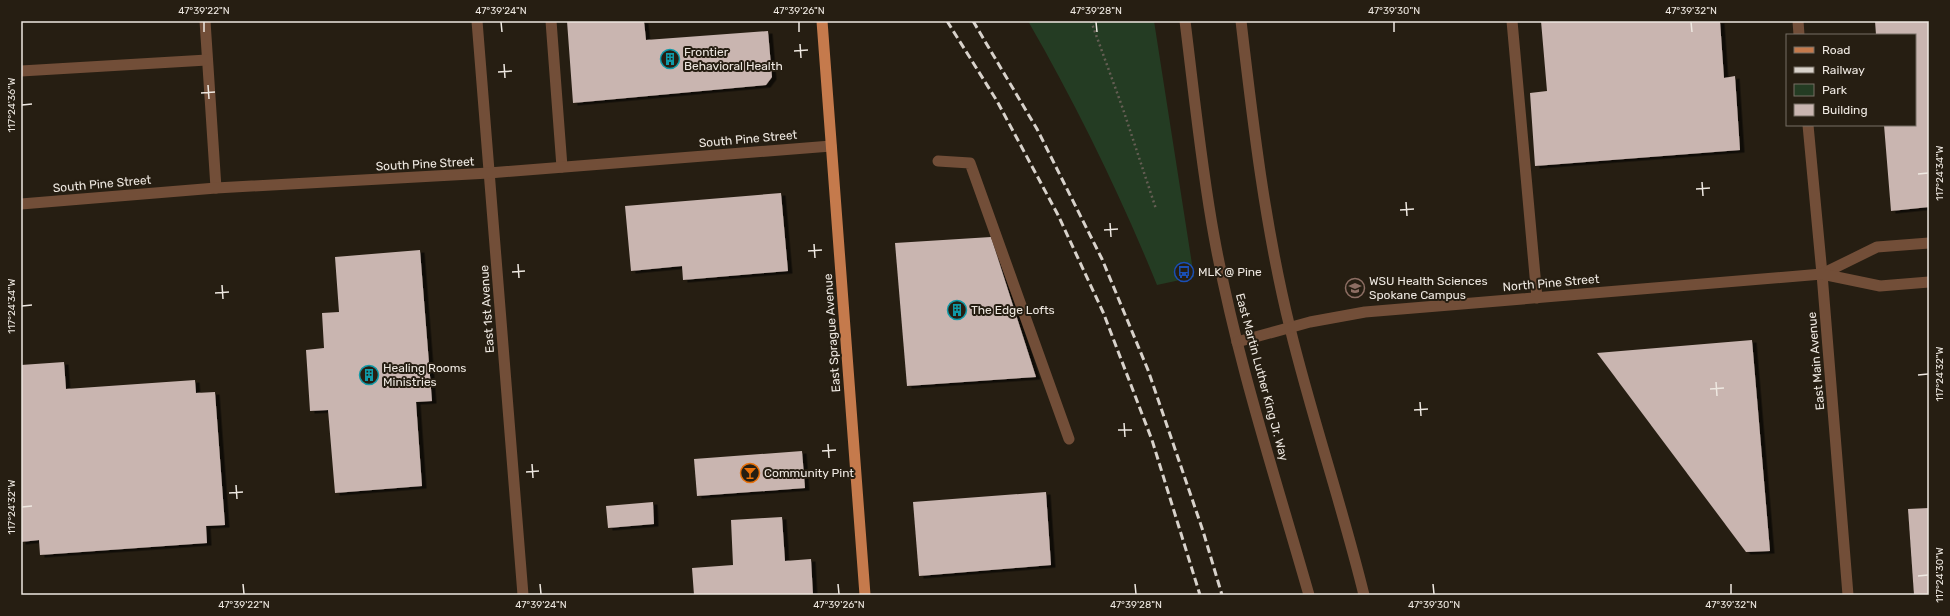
<svg xmlns="http://www.w3.org/2000/svg" width="1950" height="616" font-family="Rubik,sans-serif">
<style>
.green{fill:#243c23}
.building{fill:#c9b5b0;filter:url(#shadow)}
.lines{fill:none;stroke-linecap:round;stroke-linejoin:round}
.path{stroke:#655e54;stroke-width:2.5;stroke-dasharray:2 3;stroke-linecap:butt}
.service{stroke:#724e38;stroke-width:11}
.minor{stroke:#724e38;stroke-width:11}
.tertiary{stroke:#724e38;stroke-width:11}
.primary{stroke:#c57a4c;stroke-width:11}
.rail{stroke:#d8d2cb;stroke-width:3;stroke-dasharray:8 4;stroke-linecap:butt}
.ticks{fill:none;stroke:#eee8e1;stroke-width:1.5}
.labels{text-anchor:middle;stroke-width:4;stroke-linejoin:round;paint-order:stroke}
.poi-label{font-size:12px;fill:#eee8e1;stroke:#261e12;text-anchor:start}
.street-label{font-size:12px;fill:#eee8e1;stroke:#261e12}
.neatline{fill:none;stroke:#eee8e1;stroke-width:1.5}
.ticks-label{font-size:10px;text-anchor:middle;fill:#eee8e1}
</style>
<defs>
<filter id="shadow"><feDropShadow dx="4.5" dy="2.5" stdDeviation="0" flood-color="#0009"/></filter>
</defs>
<rect width="100%" height="100%" fill="#261e12"/>
<path class="green" d="M1028 21H1154L1194 277 1157 285C1120 194 1077 106 1028 21Z"/>
<g class="building">
<polygon points="567,21 644,21 646,40 768,31 772,77 766,85 573,103"/>
<polygon points="1541,21 1720,21 1724,78 1735,76 1740,150 1535,166 1530,93 1547,91"/>
<polygon points="1875,21 1929,21 1929,207 1891,211 1884,125 1915,125 1915,35 1876,35"/>
<polygon points="781,193 788,271 683,280 682,266 631,271 625,206"/>
<polygon points="991,237 1036,377 907,386 895,243"/>
<polygon points="420,250 432,401 416,402 422,486 335,493 328,410 310,411 306,350 324,348 322,313 339,312 335,257"/>
<polygon points="1752,340 1770,551 1746,552 1597,353"/>
<polygon points="64,362 66,389 195,380 196,393 215,392 225,525 206,526 207,543 40,555 39,540 21,542 21,365"/>
<polygon points="802,451 805,488 697,496 694,459"/>
<polygon points="1046,492 1051,565 919,576 913,502"/>
<polygon points="653,502 654,524 608,528 606,506"/>
<polygon points="1929,508 1929,595 1914,595 1908,509"/>
<polygon points="782,517 785,561 811,559 813,595 694,595 692,568 733,565 731,520"/>
</g>
<g class="lines">
<polyline class="path" points="1091,21 1123,109 1156,209"/>
<g class="service">
<polyline points="205,21 216,188"/>
<polyline points="551,21 562,167"/>
<polyline points="1512,21 1537,298"/>
<polyline points="21,71 207,60"/>
<polyline points="938,161 970,163 1069,439"/>
</g>
<g class="minor">
<polyline points="477,21 523,595"/>
<polyline points="21,204 216,188 489,173 831,146"/>
<polyline points="1822,274 1848,595"/>
</g>
<g class="tertiary">
<path d="M1185 21C1194 93 1201 165 1214 236 1236 358 1275 476 1309 595"/>
<path d="M1241 21C1253 124 1265 227 1290 328 1312 418 1342 505 1364 595"/>
<polyline points="1798,21 1799,35"/>
<polyline points="1808,125 1822,274"/>
<polyline points="1822,274 1877,247 1929,243"/>
<polyline points="1237,342 1310,322 1365,312 1822,274 1880,286 1929,282"/>
</g>
<polyline class="primary" points="822,21 865,595"/>
<g class="rail">
<polyline points="947,21 997,101 1058,215 1103,312 1152,440 1200,595"/>
<polyline points="973,21 1037,129 1102,259 1148,370 1203,531 1222,595"/>
</g>
</g>
<path class="ticks" d="M204 22V32M501 22 502 32M799 22V32M1096 22 1097 32M1394 22V32M1691 22 1692 32M800 44 801 58M794 51 808 50M504 64 505 78M498 72 512 71M208 85 209 99M201 93 215 92M22 105 32 104M1918 174 1928 173M1702 182 1703 196M1696 189 1710 188M1406 202 1407 216M1400 210 1414 209M1110 223 1111 237M1104 230 1118 229M814 244 815 258M808 251 822 250M518 264 519 278M512 272 525 271M222 285 223 299M215 293 229 292M22 306 32 305M1918 375 1928 374M1716 382 1717 396M1710 389 1724 388M1420 402 1421 416M1414 410 1428 409M1124 423 1125 437M1118 430H1132M828 444 829 458M822 451 836 450M532 464 533 478M526 472 539 471M236 485 237 499M229 493 243 492M22 507 32 506M1918 576 1928 575M243 584 244 594M540 584 541 594M838 584 839 594M1135 584 1136 594M1433 584 1434 594M1731 584V594"/>
<defs>
<g id="building-ring" transform="scale(1)"><circle r="9.5" fill="#261e12" stroke="#0f9aa8" stroke-width="1.5"/><path d="M-4-6H4V6H1V3H-1V6H-4ZM-2.5-4.3h1.7v1.8h-1.7ZM.8-4.3h1.7v1.8H.8ZM-2.5-1h1.7V.8h-1.7ZM.8-1h1.7V.8H.8Z" fill="#0f9aa8"/></g>
<g id="bus-ring" transform="scale(1)"><circle r="9.5" fill="#261e12" stroke="#1a4fb4" stroke-width="1.5"/><path d="M-5-6H5V4H4V6H2V4H-2V6H-4V4H-5ZM-3.5-4V0h7V-4ZM-3.5 1.2v1.5H-2V1.2ZM2 1.2v1.5H3.5V1.2Z" fill="#1a4fb4"/></g>
<g id="university-ring" transform="scale(1)"><circle r="9.5" fill="#261e12" stroke="#8d6e63" stroke-width="1.5"/><path d="M0-5L7-2L0 1L-7-2ZM-4 1L0 2.5L4 1V4Q0 6-4 4Z" fill="#8d6e63"/></g>
<g id="bar-ring" transform="scale(1)"><circle r="9.5" fill="#261e12" stroke="#e8710a" stroke-width="1.5"/><path d="M-6-5H6L.8 .8V4.5H3.5V6h-7V4.5H-.8V.8Z" fill="#e8710a"/></g>
</defs>
<g fill-rule="evenodd">
<use href="#building-ring" x="670" y="59"/>
<use href="#bus-ring" x="1184" y="272"/>
<use href="#university-ring" x="1355" y="288"/>
<use href="#building-ring" x="957" y="310"/>
<use href="#building-ring" x="369" y="375"/>
<use href="#bar-ring" x="750" y="473"/>
</g>
<g class="labels">
<g class="poi-label">
<text x="684" y="56">Frontier<tspan x="684" dy="14">Behavioral Health</tspan></text>
<text x="1198" y="276">MLK @ Pine</text>
<text x="1369" y="285">WSU Health Sciences<tspan x="1369" dy="14">Spokane Campus</tspan></text>
<text x="971" y="314">The Edge Lofts</text>
<text x="383" y="372">Healing Rooms<tspan x="383" dy="14">Ministries</tspan></text>
<text x="764" y="477">Community Pint</text>
</g>
<g class="street-label">
<text transform="translate(748 139) rotate(-5)" y="4">South Pine Street</text>
<text transform="translate(425 164) rotate(-3)" y="4">South Pine Street</text>
<text transform="translate(102 184) rotate(-5)" y="4">South Pine Street</text>
<text transform="translate(1551 283) rotate(-5)" y="4">North Pine Street</text>
<text transform="translate(487 309) rotate(-94)" y="4">East 1st Avenue</text>
<text transform="translate(832 333) rotate(-94)" y="4">East Sprague Avenue</text>
<text transform="translate(1816 361) rotate(-95)" y="4">East Main Avenue</text>
<text transform="translate(1262 377) rotate(75)" y="4">East Martin Luther King Jr. Way</text>
</g>
</g>
<rect width="1950" height="616" fill="none" stroke="#261e12" stroke-width="44"/>
<rect x="1786" y="34" width="130" height="92" fill="#261e12" stroke="#766f65"/>
<rect x="1794" y="47" width="20" height="6" fill="#c57a4c" stroke="#766f65"/>
<text x="1822" y="54" font-size="12" fill="#eee8e1">Road</text>
<rect x="1794" y="67" width="20" height="6" fill="#d8d2cb" stroke="#766f65"/>
<text x="1822" y="74" font-size="12" fill="#eee8e1">Railway</text>
<rect x="1794" y="84" width="20" height="12" fill="#243c23" stroke="#766f65"/>
<text x="1822" y="94" font-size="12" fill="#eee8e1">Park</text>
<rect x="1794" y="104" width="20" height="12" fill="#c9b5b0" stroke="#766f65"/>
<text x="1822" y="114" font-size="12" fill="#eee8e1">Building</text>
<rect x="22" y="22" width="1906" height="572" class="neatline"/>
<g class="ticks-label">
<text x="204" y="14">47°39'22"N</text>
<text x="501" y="14">47°39'24"N</text>
<text x="799" y="14">47°39'26"N</text>
<text x="1096" y="14">47°39'28"N</text>
<text x="1394" y="14">47°39'30"N</text>
<text x="1691" y="14">47°39'32"N</text>
<text transform="translate(11 105) rotate(-90)" y="4">117°24'36"W</text>
<text transform="translate(1939 173) rotate(-90)" y="4">117°24'34"W</text>
<text transform="translate(11 306) rotate(-90)" y="4">117°24'34"W</text>
<text transform="translate(1939 374) rotate(-90)" y="4">117°24'32"W</text>
<text transform="translate(11 507) rotate(-90)" y="4">117°24'32"W</text>
<text transform="translate(1939 575) rotate(-90)" y="4">117°24'30"W</text>
<text x="244" y="608">47°39'22"N</text>
<text x="541" y="608">47°39'24"N</text>
<text x="839" y="608">47°39'26"N</text>
<text x="1136" y="608">47°39'28"N</text>
<text x="1434" y="608">47°39'30"N</text>
<text x="1731" y="608">47°39'32"N</text>
</g>
</svg>
